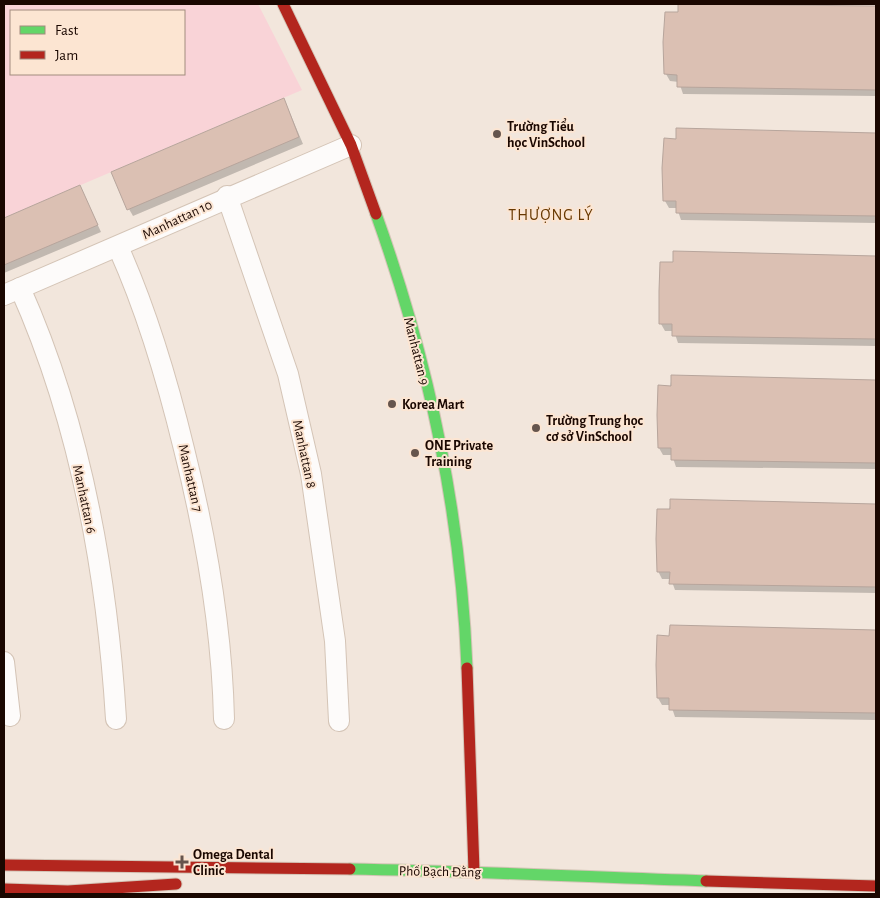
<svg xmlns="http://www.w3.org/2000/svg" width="880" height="898" font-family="'Alegreya Sans',sans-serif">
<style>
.green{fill:#f9d3d7;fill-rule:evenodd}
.shadow{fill:#0003}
.building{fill:#dbc0b3;stroke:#b7a59c}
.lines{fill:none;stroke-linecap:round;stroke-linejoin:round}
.street-casing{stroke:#d4c4b6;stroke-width:22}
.fast-casing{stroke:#d4c4b6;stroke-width:13}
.jam-casing{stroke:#d4c4b6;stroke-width:13}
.street{stroke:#fdfbfa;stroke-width:20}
.fast{stroke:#63d668;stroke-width:11}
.jam{stroke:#b3261e;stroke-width:11}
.poi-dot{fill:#66554d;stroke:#fce5d2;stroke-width:2}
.labels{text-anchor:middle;stroke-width:4;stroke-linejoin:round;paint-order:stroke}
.poi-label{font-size:14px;font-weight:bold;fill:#1a0700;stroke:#fce5d2;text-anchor:start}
.street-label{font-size:14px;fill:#1a0700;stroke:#fce5d2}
.quarter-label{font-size:16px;letter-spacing:1px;fill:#683902;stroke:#fce5d2}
</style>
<rect width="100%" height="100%" fill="#f2e6dc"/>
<path class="green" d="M4 4H258L302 90 4 218ZM11 11H184V74H11Z"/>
<g class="shadow">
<polygon points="679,4 876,7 876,96 683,94 679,82 670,81 666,74 666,13 679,14"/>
<polygon points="284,99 303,144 133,216 129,209"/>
<polygon points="678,129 876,134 876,223 681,220 677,208 669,208 665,201"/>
<polygon points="80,187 101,232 4,273 4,219"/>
<polygon points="674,252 876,257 876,346 678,343 674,331 665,331 661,324 674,263"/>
<polygon points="672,376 876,381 876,469 676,467 672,455 663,455 659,448"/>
<polygon points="671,500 876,505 876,593 675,590 671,579 662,579 658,571"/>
<polygon points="671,626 876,631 876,720 675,717 671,705 662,705 658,698"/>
</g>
<g class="building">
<polygon points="678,4 876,6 876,90 677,87 677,75 664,74 663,42 665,12 678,12"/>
<polygon points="284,98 299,137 127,210 111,172"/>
<polygon points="676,128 876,133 876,216 676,213 676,201 663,201 662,168 664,138 676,139"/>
<polygon points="80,185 98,225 4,265 4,218"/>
<polygon points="673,251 876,256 876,339 672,336 672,324 659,324 659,291 660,262 673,262"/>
<polygon points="671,375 876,380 876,463 671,460 671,448 658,448 657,415 658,385 671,386"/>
<polygon points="670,499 876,504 876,587 669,584 670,572 657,572 656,539 657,509 670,509"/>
<polygon points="670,625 876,630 876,713 669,710 669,698 657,698 656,665 657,635 669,636"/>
</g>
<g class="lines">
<g class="street-casing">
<g id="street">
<polyline points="227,196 288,374 311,474 335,641 339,721"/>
<path d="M118 247C147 311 167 379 184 449 206 537 222 628 224 719"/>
<path d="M20 288C80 422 107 573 116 719"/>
<polyline points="4,295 351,145"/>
<polyline points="4,662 10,716"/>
</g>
</g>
<g class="fast-casing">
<g id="fast">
<path d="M376 214C428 359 461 514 467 668"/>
<path d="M350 869C469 871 588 877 706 881"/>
</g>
</g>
<g class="jam-casing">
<g id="jam">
<polyline points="283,4 351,145 376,214"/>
<polyline points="467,668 474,871"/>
<polyline points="4,865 350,869"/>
<polyline points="706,881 876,886"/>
<polyline points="4,889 68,891 176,884"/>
</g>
</g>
<use href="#street" class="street"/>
<use href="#fast" class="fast"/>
<use href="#jam" class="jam"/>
</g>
<g class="poi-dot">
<circle cx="497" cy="134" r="5"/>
<circle cx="392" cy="404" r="5"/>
<circle cx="536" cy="428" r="5"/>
<circle cx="415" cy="453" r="5"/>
<path d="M179.5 854.5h5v5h5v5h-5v5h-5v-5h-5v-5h5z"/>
</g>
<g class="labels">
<g class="poi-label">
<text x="507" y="131">Trường Tiểu<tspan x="507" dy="16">học VinSchool</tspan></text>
<text x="402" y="409">Korea Mart</text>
<text x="546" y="425">Trường Trung học<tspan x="546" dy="16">cơ sở VinSchool</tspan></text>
<text x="425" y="450">ONE Private<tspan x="425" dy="16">Training</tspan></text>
<text x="193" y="859">Omega Dental<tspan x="193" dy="16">Clinic</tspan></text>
</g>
<g class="street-label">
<text transform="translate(177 219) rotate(-25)" y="5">Manhattan 10</text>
<text transform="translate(417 351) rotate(76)" y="5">Manhattan 9</text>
<text transform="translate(305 454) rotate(78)" y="5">Manhattan 8</text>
<text transform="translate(191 478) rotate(77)" y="5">Manhattan 7</text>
<text transform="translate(85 499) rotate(78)" y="5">Manhattan 6</text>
<text transform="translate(440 871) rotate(1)" y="5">Phố Bạch Đằng</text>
</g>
<g class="quarter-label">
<text x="551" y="220">THƯỢNG LÝ</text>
</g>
</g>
<rect width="880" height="898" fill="none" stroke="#1a0700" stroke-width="10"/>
<rect x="10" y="10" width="175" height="65" fill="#fce5d2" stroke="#a28c7e"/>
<rect x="20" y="26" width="25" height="8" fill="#63d668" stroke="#a28c7e"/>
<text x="55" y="35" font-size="15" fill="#1a0700">Fast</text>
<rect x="20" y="51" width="25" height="8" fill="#b3261e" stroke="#a28c7e"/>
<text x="55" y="60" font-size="15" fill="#1a0700">Jam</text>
</svg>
